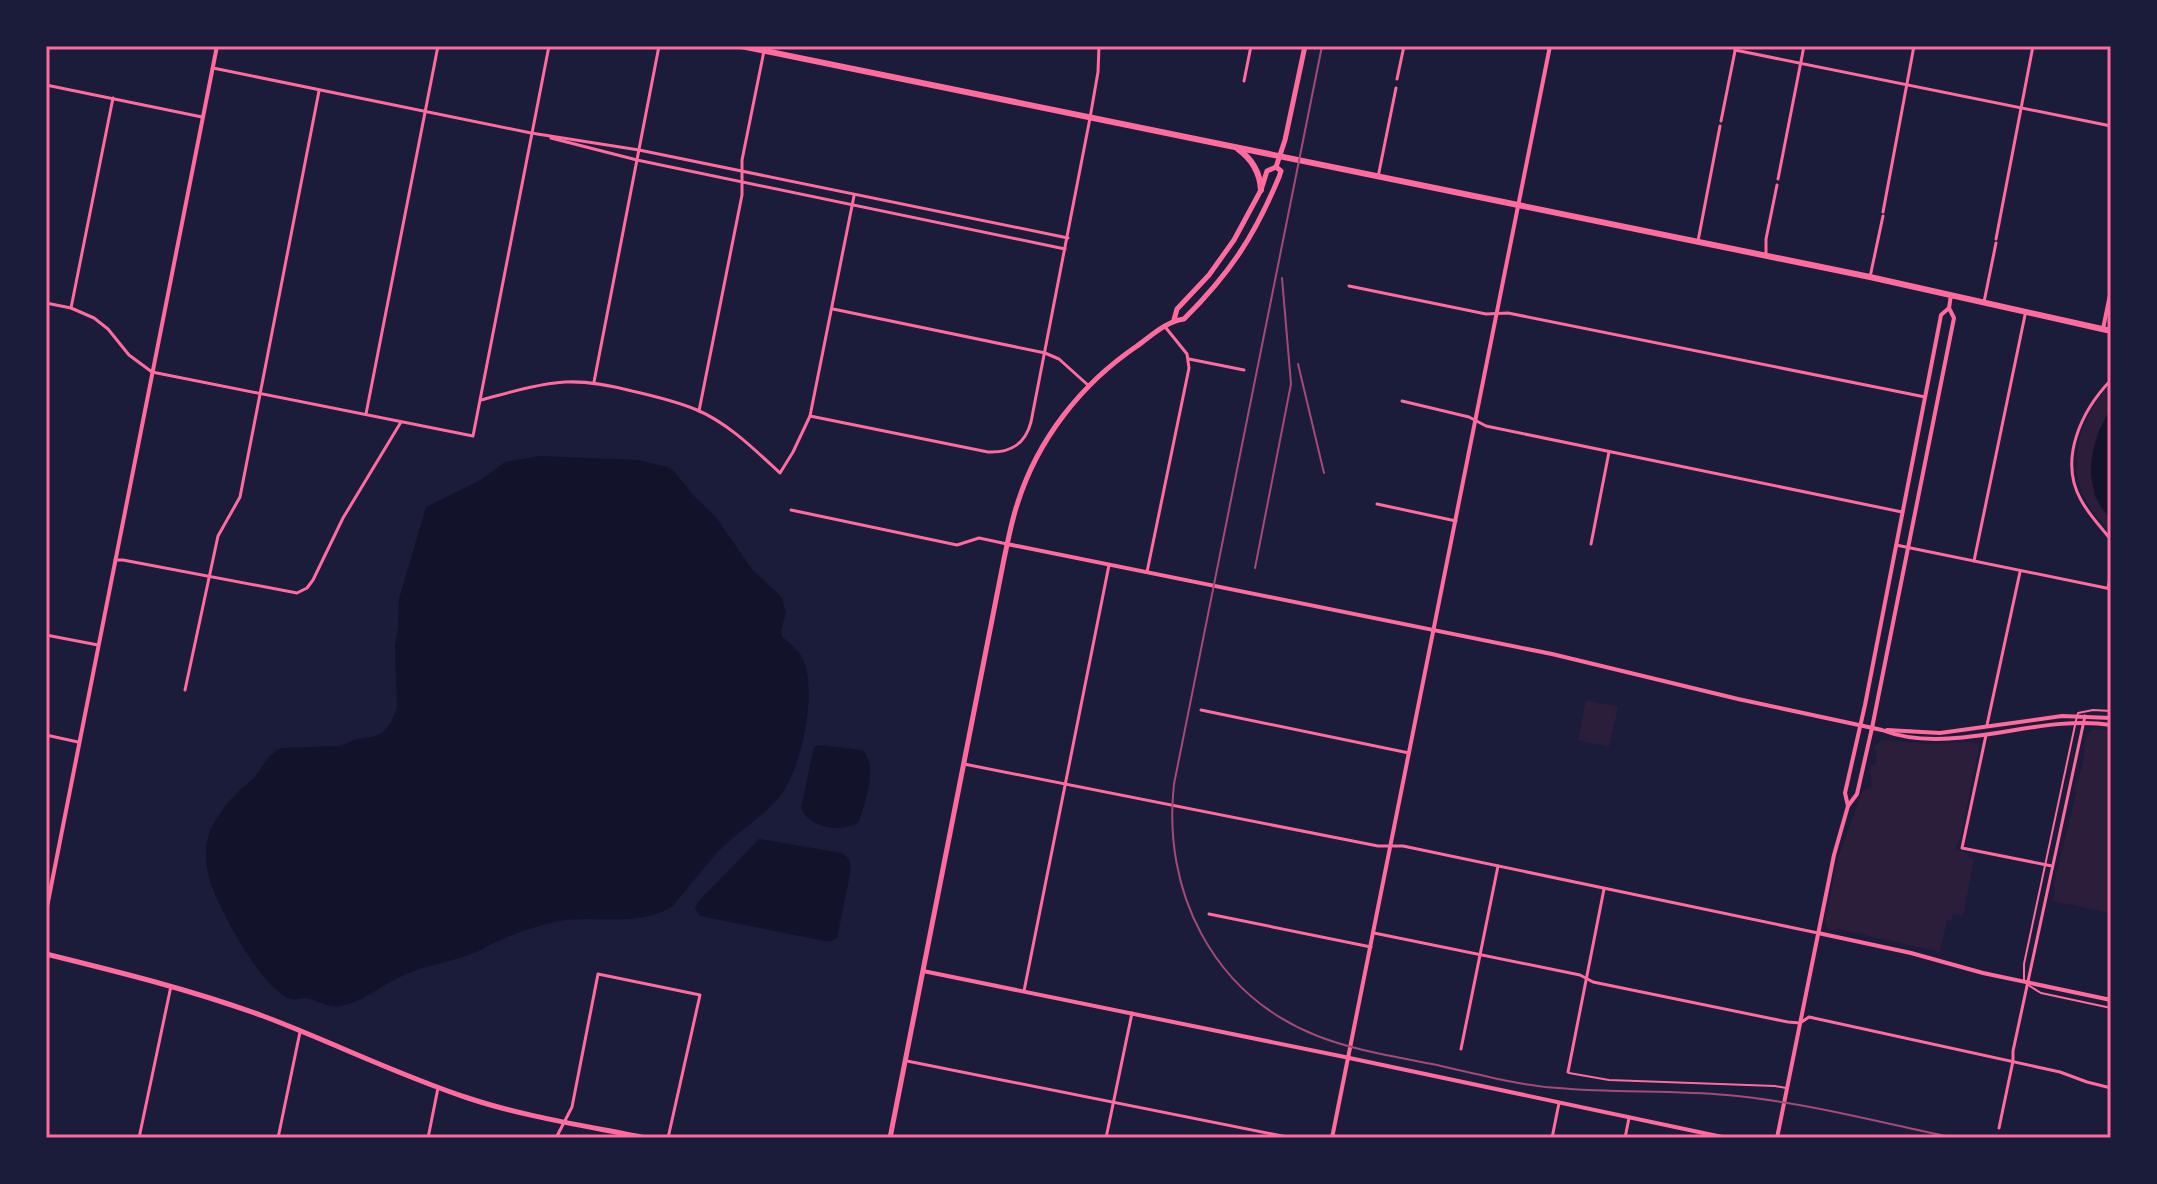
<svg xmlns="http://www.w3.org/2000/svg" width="2157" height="1184" font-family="Inter,sans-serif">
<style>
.green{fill:#2a1e3b}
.water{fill:#12122b}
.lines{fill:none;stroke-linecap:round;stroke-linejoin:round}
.service{stroke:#ff6b9d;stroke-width:2}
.minor{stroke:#ff6b9d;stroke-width:3}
.tertiary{stroke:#ff6b9d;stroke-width:4}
.secondary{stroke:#ff6b9d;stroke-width:5}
.primary{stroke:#ff6b9d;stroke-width:5}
.trunk{stroke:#ff6b9d;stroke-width:6}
.rail{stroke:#a44b75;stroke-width:2}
.neatline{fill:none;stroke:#ff6b9d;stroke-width:3}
</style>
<rect width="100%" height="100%" fill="#1b1b3a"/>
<g class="green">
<path d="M2111 383V408L2098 433 2094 496 2101 508 2111 519V535C2103 523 2092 512 2085 499 2065 458 2083 414 2111 383Z"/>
<polygon points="1586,700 1618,707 1609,747 1578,740"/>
<path d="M2093 729 2111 730V913L2053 901 2055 889 2054 884 2076 793 2074 787C2079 778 2084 764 2084 753 2085 743 2083 736 2093 729Z"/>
<path d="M1885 740 1926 744 1970 742 1977 744 1979 748 1961 835 1955 849 1968 853 1967 858 1974 859 1963 916 1953 914 1952 921 1947 920 1940 952 1838 929C1832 932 1827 929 1825 923L1837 861 1862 792 1871 787C1873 779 1868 773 1871 765H1875L1877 757 1874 747 1881 741Z"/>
</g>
<g class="water">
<path d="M2111 408V519C2080 486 2089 444 2111 408Z"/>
<path d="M540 456 639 460 667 467 674 471 694 496 715 516 751 568 782 598 786 613 781 630 782 637C790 643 799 650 803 659 817 690 803 757 787 785 771 814 738 830 716 854 701 871 687 889 673 906 637 929 592 913 554 922 534 927 515 933 496 942 487 946 479 952 469 955 446 963 421 966 400 977 380 986 362 1003 340 1006 326 1008 318 1000 305 998 301 998 297 1000 293 999 266 996 222 914 213 889 208 876 205 861 206 847 209 825 224 806 239 791 243 786 249 783 253 779 263 767 266 756 281 748L340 746 357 739 372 737 382 733 390 724 397 709 395 647 398 627 399 599 426 507 479 481 505 462Z"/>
<path d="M819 745 862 750C879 763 865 805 858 823 840 833 809 828 801 808L814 747Z"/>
<path d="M759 839 842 853C851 859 851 864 850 874L837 938 830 942 700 916 695 908 698 902Z"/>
</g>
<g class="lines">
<g class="service">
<polyline points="2024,981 2024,964 2077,716 2078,713 2093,710 2111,711"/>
<polyline points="2028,985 2041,993 2111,1008"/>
<polyline points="1569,1073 1609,1080 1775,1086 1786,1088"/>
</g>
<g class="minor">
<polyline points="1735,50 2111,126"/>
<polyline points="213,68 531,133 639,150 1068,238"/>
<polyline points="1397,79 1404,46"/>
<polyline points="1244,81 1251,46"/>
<polyline points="46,85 202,117"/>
<polyline points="1721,121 1736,46"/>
<polyline points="551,138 637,160 1065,249"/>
<polyline points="1378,177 1396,88"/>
<polyline points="1778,179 1804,46"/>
<polyline points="1883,212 1914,46"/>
<polyline points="1996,239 2033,46"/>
<polyline points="1698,241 1720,126"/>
<polyline points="1766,256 1766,239 1777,185"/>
<polyline points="1870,277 1883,216"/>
<polyline points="1349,286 1486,314 1508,313 1925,397"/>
<polyline points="1984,302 1996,243"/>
<polyline points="46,303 71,308 94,318 108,329 129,355 152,372 473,436 549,46"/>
<polyline points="71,308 113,98"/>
<polyline points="833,309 1045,353 1059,359 1089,386"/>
<polyline points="1189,359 1244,370"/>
<path d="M2111 380C2082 410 2058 459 2081 500 2089 515 2101 527 2111 540"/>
<polyline points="594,382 659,46"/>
<path d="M481 400C508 393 536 384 565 382 589 381 609 385 632 391 654 396 676 401 697 410 728 423 755 450 780 473L793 452 810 416 854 196"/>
<polyline points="1402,401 1469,417 1486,426 1902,512"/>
<polyline points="699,411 742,195 742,160 765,46"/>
<polyline points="366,414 438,46"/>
<path d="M810 416 988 452C1010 453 1025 445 1031 422L1090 118 1098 72 1099 46"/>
<polyline points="1377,504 1456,521"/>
<polyline points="791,510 957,545 979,538 1007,544"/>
<polyline points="1591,544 1609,452"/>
<polyline points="1896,545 2111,589"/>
<polyline points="115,560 123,560 297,593 307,588 313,580 343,518 401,422"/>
<polyline points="1974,561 2025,315"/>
<polyline points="1147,572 1189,368 1187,354 1166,328"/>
<polyline points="2108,588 2111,573"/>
<polyline points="46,635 98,645"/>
<polyline points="185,690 218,536 240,497 319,91"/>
<polyline points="1201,710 1409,753"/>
<polyline points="1987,725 2020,572"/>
<polyline points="46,735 78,742"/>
<polyline points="1986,735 1962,848 2052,866"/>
<polyline points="964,764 1378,846 1403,846 1818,933"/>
<polyline points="1209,914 1371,947"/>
<polyline points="1374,933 1580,975 1593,982 1788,1022 1800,1023 1809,1017 2060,1072 2087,1082 2111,1088"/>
<polyline points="1024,991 1109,565"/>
<polyline points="1461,1049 1498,866"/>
<polyline points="907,1061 1292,1138"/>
<polyline points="1568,1072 1604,889"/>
<polyline points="1999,1128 2013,1061 2013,1051 2085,716"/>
<polyline points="139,1138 171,986"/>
<polyline points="278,1138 300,1032"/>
<polyline points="428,1138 438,1088"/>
<polyline points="556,1138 572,1107 598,974 700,995 668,1138"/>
<polyline points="1106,1138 1132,1013"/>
<polyline points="1552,1138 1559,1103"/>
<polyline points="1625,1138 1629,1118"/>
</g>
<g class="tertiary">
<polyline points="2103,329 2111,290"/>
<path d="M1007 544 1552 654 1738 699 1882 730C1951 757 2038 713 2111 725"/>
<polyline points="1887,730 1940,733 2062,716 2111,718"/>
<polyline points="1848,806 1845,793 1865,705 1937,336 1941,315 1949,308 1951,295"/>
<polyline points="46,912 217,46"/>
<polyline points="1818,933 1911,953 1983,973 2111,1000"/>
<polyline points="923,971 1340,1056 1727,1138"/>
<polyline points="1332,1138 1550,46"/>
<polyline points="1777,1138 1834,855 1848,806 1857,794 1872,728 1954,318 1949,308"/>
</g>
<path class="secondary" d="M46 954C119 972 192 990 263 1016 332 1042 398 1075 468 1098 525 1117 587 1126 646 1138"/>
<g class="primary">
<polyline points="1174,320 1177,309 1209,275 1234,240 1261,190 1267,171 1276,167"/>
<path d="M890 1138 1004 559C1008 541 1011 523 1017 505 1037 440 1081 384 1137 346 1151 336 1167 321 1184 319 1230 273 1254 237 1279 177L1281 171 1276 167 1285 140 1305 46"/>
</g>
<g class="trunk">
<polyline points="741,46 1870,277 2111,331"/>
<path d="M1238 149C1252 159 1260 173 1261 190"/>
</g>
<g class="rail">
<path d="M1322 46 1174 784C1162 891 1212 993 1315 1035 1352 1050 1393 1056 1432 1064 1474 1073 1515 1085 1558 1088 1614 1093 1671 1090 1727 1095 1804 1102 1879 1122 1954 1138"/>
<polyline points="1298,364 1324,473"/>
<polyline points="1255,568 1291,384 1282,278"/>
</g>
</g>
<rect width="2157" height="1184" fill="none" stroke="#1b1b3a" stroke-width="96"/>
<rect x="48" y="48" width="2061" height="1088" class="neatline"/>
</svg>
